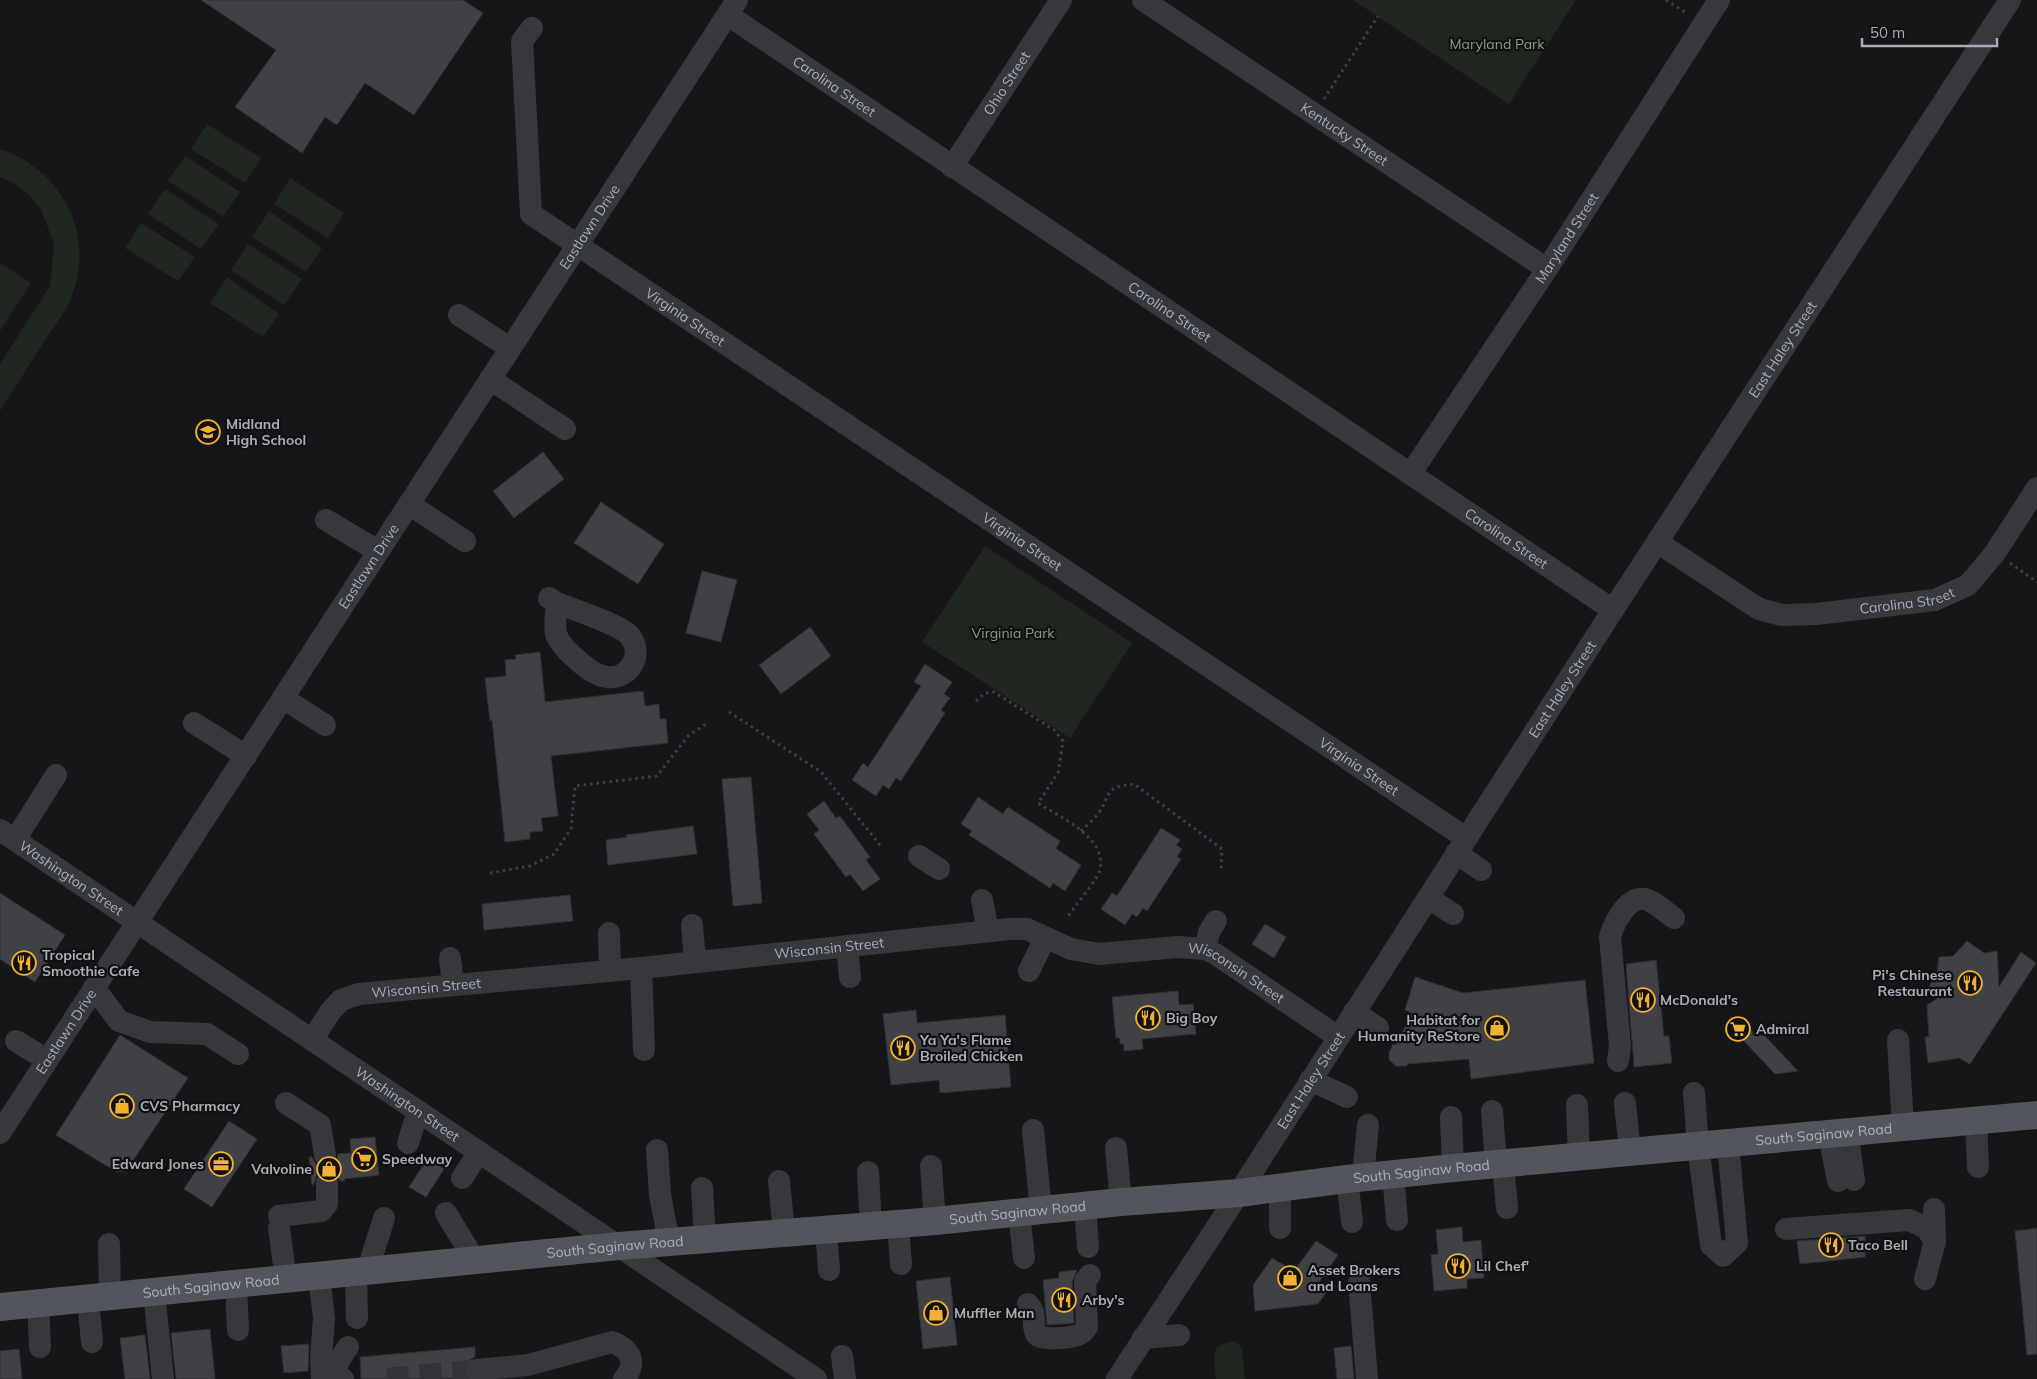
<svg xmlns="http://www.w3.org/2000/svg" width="2037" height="1379" font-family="Mulish,sans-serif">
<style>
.green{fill:#1e261f}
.building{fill:#404145;stroke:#303034}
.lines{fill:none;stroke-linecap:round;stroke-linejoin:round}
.minor-tunnel{stroke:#333438;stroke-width:22;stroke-dasharray:22 11;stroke-linecap:butt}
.path{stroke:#3d3f44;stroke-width:3;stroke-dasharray:2.5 4;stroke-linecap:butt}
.minor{stroke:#37383d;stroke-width:22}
.major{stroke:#53555c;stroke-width:28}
.labels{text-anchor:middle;stroke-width:4.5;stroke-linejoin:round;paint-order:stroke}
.park-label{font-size:14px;fill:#7fa381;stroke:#111113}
.street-label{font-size:14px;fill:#a8adb8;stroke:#111113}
.poi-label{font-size:14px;font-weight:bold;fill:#a8adb8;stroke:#111113;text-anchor:start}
</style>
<rect width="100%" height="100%" fill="#161618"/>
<g class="green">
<polygon points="1353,0 1576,0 1509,104"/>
<polygon points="207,124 261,158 245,183 191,149"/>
<path d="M0 149C26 157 51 177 64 200 82 230 84 265 71 298 65 314 52 329 43 343 29 366 14 388 0 411V364L50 286 54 244 41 209 28 194 13 183 0 177Z"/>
<polygon points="185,156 240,192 223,216 168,181"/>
<polygon points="290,178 344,213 328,238 274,204"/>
<polygon points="165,189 219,224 201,249 148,214"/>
<polygon points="269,211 322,248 306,272 252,237"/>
<polygon points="141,223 195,257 178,281 125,248"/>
<polygon points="248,244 302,279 284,305 231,270"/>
<polygon points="0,263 31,283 0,331"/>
<polygon points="227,277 279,314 263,337 210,303"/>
<polygon points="985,546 1132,643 1070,738 922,642"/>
<path d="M1235 1341 1242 1348 1245 1379H1216C1215 1357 1207 1344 1235 1341Z"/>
</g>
<g class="building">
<polygon points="201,0 463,0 483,13 414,115 365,83 337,125 325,117 302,153 235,107 276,50"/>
<polygon points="543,452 564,479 514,518 493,491"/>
<polygon points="601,502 664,544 638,584 574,543"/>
<polygon points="702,571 737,580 721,642 686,633"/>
<polygon points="810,627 831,656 781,694 759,665"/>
<polygon points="540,652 545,702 643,691 645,706 659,704 660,719 666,719 668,743 551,756 558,816 541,818 543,831 530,832 530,839 505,842 492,720 490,721 485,678 506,676 505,660 516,659 515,655"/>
<polygon points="925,664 952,682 944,694 950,698 941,710 945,713 901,781 896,778 889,789 883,785 876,796 852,780 863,763 868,767 921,686 914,682"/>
<polygon points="751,777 762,903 733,906 722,779"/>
<polygon points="978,797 1003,814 1008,807 1060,841 1056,849 1081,865 1065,891 1053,883 1050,888 969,835 972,831 961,824"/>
<polygon points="824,801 836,818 840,816 870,857 866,860 880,879 863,891 850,874 846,877 814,834 819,830 807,814"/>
<polygon points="693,826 697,854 608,865 606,840 627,837 626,835"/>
<polygon points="1161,828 1180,840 1176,845 1182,849 1177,857 1181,859 1147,911 1143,908 1137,917 1132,914 1125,925 1101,909 1112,893 1117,896"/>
<polygon points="0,893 65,935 35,982 0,959"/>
<polygon points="570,895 573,921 484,930 482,904"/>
<polygon points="1265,924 1286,937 1274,958 1252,944"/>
<polygon points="1967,941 1984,953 1997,951 1999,987 2021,952 2036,963 1970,1064 1959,1058 1928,1063 1925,1037 1929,1037 1927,1005 1937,999 1929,986 1937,975 1939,957 1953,956"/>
<polygon points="1656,960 1664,1036 1669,1036 1672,1063 1634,1067 1626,964"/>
<polygon points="1415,977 1463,993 1585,980 1594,1063 1471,1079 1469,1059 1408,1064 1406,1066 1396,1066 1389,1060 1389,1053 1393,1044 1396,1045 1412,1013 1405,1010"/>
<polygon points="1178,991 1179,1005 1193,1004 1196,1034 1142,1039 1143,1049 1124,1051 1124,1044 1120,1044 1120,1038 1116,1038 1112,997"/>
<polygon points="916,1010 917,1023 1005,1015 1011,1087 940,1093 939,1080 891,1085 883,1014"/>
<polygon points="1746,1019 1754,1036 1764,1035 1798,1071 1775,1074 1730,1026"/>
<polygon points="120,1035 188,1078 126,1171 117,1172 56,1135"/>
<polygon points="229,1121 257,1139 212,1207 184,1189"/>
<polygon points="375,1137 379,1175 344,1179 345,1181 340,1181 334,1172 327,1170 321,1171 316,1176 314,1184 312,1185 309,1157 312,1157 315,1163 320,1167 328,1168 334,1165 337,1160 338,1154 351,1153 350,1139"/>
<polygon points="428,1158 444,1169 426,1197 409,1187"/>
<polygon points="1462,1227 1463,1242 1481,1240 1484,1278 1467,1279 1467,1288 1434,1291 1431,1255 1438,1254 1436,1230"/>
<polygon points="2037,1228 2037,1354 2027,1355 2015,1231"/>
<polygon points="1865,1236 1865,1257 1800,1264 1797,1241"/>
<polygon points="1316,1241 1338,1255 1317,1285 1327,1291 1318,1304 1255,1311 1253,1285 1272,1258 1294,1271"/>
<polygon points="1077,1270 1072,1282 1074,1323 1047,1325 1043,1280 1059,1278 1059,1272"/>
<polygon points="950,1277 957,1345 923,1349 916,1281"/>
<polygon points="210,1329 215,1379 176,1379 171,1333"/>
<polygon points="145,1335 150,1379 125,1379 120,1338"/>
<polygon points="309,1344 308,1371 284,1373 281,1346"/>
<polygon points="1351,1346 1354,1379 1337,1379 1334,1348"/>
<polygon points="475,1347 475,1357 469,1360 465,1365 464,1372 467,1378 361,1379 360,1357"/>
<polygon points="19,1349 22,1379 0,1379 0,1351"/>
</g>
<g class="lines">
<polyline class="minor-tunnel" points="387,1379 477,1370"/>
<g class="path">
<polyline points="1666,0 1688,14"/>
<polyline points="1324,99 1378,16"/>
<polyline points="2010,563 2037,582"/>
<path d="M976 701 985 693 994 692 1054 730 1063 741 1058 773 1038 803C1061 818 1107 837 1100 870 1098 879 1073 908 1067 918"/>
<polyline points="729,712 821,772 880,845"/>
<path d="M1081 831C1086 826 1093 820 1098 814 1113 793 1102 787 1134 784L1222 849 1221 869"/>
<polyline points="490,873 530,866 554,854 571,829 575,786 657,776 689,735 706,724"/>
</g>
<g class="minor">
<path id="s1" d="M1143 0 1547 269"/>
<path id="s2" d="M728 15 1613 610"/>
<path id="s3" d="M532 28 522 41 531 214 1466 838"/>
<path id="s4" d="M952 167 1061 0"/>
<polyline points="459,315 510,348"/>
<polyline points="490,379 565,429"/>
<path id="s5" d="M1411 473 1547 269 1719 0"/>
<polyline points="409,504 465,541"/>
<polyline points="326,520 378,551"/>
<path id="s6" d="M1657 542 1759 609 1782 615 1816 614 1935 600 1968 585 1995 553 2037 488"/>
<path d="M549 598 557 603C572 609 621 625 630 636 644 654 630 680 607 677 594 675 584 666 575 658 567 651 559 643 556 634 554 624 556 613 557 603"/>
<polyline points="283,698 325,725"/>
<polyline points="194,723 246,756"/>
<path id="s7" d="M0 830 816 1379"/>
<polyline points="15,840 56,775"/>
<polyline points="1456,853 1481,870"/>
<polyline points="919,856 939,869"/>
<polyline points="1428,898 1453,914"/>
<polyline points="982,900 988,931"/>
<polyline points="692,925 695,962"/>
<polyline points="609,933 610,971"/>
<polyline points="847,946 850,977"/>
<polyline points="1205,949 1209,932 1216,921"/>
<polyline points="450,958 453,985"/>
<polyline points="641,968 644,1050"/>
<polyline points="1029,971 1045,938"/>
<polyline points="94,988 119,1021 150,1032 207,1034 238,1054"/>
<polyline points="1354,1012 1378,1028"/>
<path id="s8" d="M312 1040 330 1012 341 1000 359 994 641 968 1010 929H1027L1071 949 1099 954 1178 947 1205 949 1214 953 1338 1037"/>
<polyline points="1898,1040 1903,1127"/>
<polyline points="16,1041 47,1060"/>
<path d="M1618 1061 1620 1046 1610 937C1614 923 1629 892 1648 900 1657 904 1666 912 1674 918"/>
<polyline points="1310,1080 1347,1097"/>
<polyline points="1694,1093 1698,1146 1711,1245 1723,1256 1737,1243 1728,1143"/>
<polyline points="286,1103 320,1125 325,1155"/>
<polyline points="1625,1103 1630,1152"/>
<polyline points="1577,1105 1579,1157"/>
<polyline points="1492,1111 1496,1164"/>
<polyline points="1451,1117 1453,1168"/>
<polyline points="1976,1120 1978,1167"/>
<polyline points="1033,1130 1041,1210"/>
<polyline points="1847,1132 1854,1180"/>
<path id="s9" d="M0 1133 737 0"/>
<polyline points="1829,1134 1838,1181"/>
<polyline points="408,1143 418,1111"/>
<polyline points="1116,1148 1121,1202"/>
<polyline points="657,1150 660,1195 669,1242"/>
<polyline points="1503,1164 1507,1208"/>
<polyline points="931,1166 935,1221"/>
<polyline points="868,1172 871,1227"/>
<polyline points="1393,1174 1397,1220"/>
<polyline points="1363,1177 1368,1125"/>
<polyline points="462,1178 479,1152"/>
<polyline points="1347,1179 1352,1222"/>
<polyline points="779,1181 784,1234"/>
<polyline points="702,1188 705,1240"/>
<polyline points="1085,1206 1088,1247"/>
<polyline points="446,1213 475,1261"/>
<polyline points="1019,1213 1024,1258"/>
<polyline points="279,1216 321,1211 327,1204 327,1183"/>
<polyline points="898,1225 901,1264"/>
<polyline points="279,1228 286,1280"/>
<polyline points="1280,1228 1280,1187"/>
<polyline points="1786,1229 1909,1220 1926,1228 1935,1241"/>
<polyline points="826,1230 829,1270"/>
<polyline points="109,1244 110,1297"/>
<polyline points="367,1272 384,1218"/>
<polyline points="356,1273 357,1318"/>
<polyline points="319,1276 324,1318 321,1358 322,1379"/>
<polyline points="1925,1279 1935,1241 1934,1209"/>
<polyline points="1359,1281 1367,1379"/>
<polyline points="236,1284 238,1330"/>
<polyline points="154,1292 163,1379"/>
<polyline points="88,1299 92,1342"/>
<polyline points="38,1304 40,1347"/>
<path d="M1028 1304C1038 1315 1031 1323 1036 1334 1041 1341 1070 1338 1078 1335 1082 1334 1085 1330 1087 1327L1085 1281 1090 1275"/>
<polyline points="1143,1338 1179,1335"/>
<polyline points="842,1356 845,1379"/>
<path d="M477 1370 528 1365 612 1342C630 1349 638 1362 624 1379"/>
<polyline points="343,1379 339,1378 335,1370 340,1359 348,1347"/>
<path id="s10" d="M1117 1379 1213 1233 1613 610 2010 0"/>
</g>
<path class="major" id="s11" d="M0 1307 619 1246 935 1221 1121 1202 1239 1193 1347 1179 1453 1168 2037 1115"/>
</g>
<defs>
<g id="school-ring" transform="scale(1.25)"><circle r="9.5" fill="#111113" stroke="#f2b134" stroke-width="1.5"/><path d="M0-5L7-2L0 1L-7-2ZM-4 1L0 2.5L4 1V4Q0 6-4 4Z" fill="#f2b134"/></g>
<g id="restaurant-ring" transform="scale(1.25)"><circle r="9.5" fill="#111113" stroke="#f2b134" stroke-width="1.5"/><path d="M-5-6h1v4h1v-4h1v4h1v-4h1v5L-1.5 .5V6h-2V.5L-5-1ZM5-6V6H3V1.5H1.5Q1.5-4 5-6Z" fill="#f2b134"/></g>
<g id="shop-ring" transform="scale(1.25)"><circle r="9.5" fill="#111113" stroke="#f2b134" stroke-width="1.5"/><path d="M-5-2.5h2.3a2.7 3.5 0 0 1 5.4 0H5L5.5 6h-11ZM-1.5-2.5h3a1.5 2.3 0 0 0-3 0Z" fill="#f2b134"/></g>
<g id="supermarket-ring" transform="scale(1.25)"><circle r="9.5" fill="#111113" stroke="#f2b134" stroke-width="1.5"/><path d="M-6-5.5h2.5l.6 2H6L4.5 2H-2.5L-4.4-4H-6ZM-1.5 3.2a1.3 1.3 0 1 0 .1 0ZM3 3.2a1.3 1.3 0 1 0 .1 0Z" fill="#f2b134"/></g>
<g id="office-ring" transform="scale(1.25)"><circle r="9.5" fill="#111113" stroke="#f2b134" stroke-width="1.5"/><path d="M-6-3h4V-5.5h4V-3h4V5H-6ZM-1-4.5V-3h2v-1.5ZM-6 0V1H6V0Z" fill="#f2b134"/></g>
</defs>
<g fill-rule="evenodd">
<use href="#school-ring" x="208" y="432"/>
<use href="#restaurant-ring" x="24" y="963"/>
<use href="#restaurant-ring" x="1970" y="983"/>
<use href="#restaurant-ring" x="1643" y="1000"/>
<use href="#restaurant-ring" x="1148" y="1018"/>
<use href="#shop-ring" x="1497" y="1028"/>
<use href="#supermarket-ring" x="1738" y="1029"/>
<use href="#restaurant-ring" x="903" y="1048"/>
<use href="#shop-ring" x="122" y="1106"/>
<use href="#supermarket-ring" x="364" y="1159"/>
<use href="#office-ring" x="221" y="1164"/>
<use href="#shop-ring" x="329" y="1169"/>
<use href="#restaurant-ring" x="1831" y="1245"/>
<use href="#restaurant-ring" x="1458" y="1266"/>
<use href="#shop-ring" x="1290" y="1278"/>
<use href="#restaurant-ring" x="1064" y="1300"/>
<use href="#shop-ring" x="936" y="1313"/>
</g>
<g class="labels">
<g class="park-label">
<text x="1497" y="49">Maryland Park</text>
<text x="1013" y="638">Virginia Park</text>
</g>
<g class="street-label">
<text dy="5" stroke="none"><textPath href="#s4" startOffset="100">Ohio Street</textPath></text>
<text dy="5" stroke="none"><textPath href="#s2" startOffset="128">Carolina Street</textPath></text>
<text dy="5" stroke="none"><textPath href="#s1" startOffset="242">Kentucky Street</textPath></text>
<text dy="5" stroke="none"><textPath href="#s9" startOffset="1081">Eastlawn Drive</textPath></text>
<text dy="5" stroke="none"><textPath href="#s5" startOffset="282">Maryland Street</textPath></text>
<text dy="5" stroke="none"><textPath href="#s2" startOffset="532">Carolina Street</textPath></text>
<text dy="5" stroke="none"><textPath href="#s3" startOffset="375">Virginia Street</textPath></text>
<text dy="5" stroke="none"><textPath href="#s10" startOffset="1226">East Haley Street</textPath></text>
<text dy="5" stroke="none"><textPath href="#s2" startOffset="938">Carolina Street</textPath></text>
<text dy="5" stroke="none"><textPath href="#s3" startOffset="780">Virginia Street</textPath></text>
<text dy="5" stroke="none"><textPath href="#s9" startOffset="676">Eastlawn Drive</textPath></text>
<text dy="5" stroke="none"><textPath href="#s6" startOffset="272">Carolina Street</textPath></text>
<text dy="5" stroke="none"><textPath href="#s10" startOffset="821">East Haley Street</textPath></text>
<text dy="5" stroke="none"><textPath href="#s3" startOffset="1185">Virginia Street</textPath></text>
<text dy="5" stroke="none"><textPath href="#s7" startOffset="86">Washington Street</textPath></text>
<text dy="5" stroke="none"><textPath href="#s8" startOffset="541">Wisconsin Street</textPath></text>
<text dy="5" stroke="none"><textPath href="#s8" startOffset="961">Wisconsin Street</textPath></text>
<text dy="5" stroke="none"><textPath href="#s8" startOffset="136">Wisconsin Street</textPath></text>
<text dy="5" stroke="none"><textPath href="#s9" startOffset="121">Eastlawn Drive</textPath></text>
<text dy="5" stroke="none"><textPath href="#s10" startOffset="356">East Haley Street</textPath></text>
<text dy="5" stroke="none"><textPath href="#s7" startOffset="491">Washington Street</textPath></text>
<text dy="5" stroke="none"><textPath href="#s11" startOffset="1832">South Saginaw Road</textPath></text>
<text dy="5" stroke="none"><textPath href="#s11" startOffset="1428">South Saginaw Road</textPath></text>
<text dy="5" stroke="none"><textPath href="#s11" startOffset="1022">South Saginaw Road</textPath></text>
<text dy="5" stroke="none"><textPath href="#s11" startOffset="618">South Saginaw Road</textPath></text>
<text dy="5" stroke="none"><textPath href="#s11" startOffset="212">South Saginaw Road</textPath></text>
</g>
<g class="poi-label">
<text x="226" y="429">Midland<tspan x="226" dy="16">High School</tspan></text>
<text x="42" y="960">Tropical<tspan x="42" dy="16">Smoothie Cafe</tspan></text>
<text x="1952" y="980" text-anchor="end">Pi's Chinese<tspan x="1952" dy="16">Restaurant</tspan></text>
<text x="1660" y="1005">McDonald's</text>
<text x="1166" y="1023">Big Boy</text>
<text x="1480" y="1025" text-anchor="end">Habitat for<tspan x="1480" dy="16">Humanity ReStore</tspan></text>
<text x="1756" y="1034">Admiral</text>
<text x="920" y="1045">Ya Ya's Flame<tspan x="920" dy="16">Broiled Chicken</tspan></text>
<text x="140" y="1111">CVS Pharmacy</text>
<text x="382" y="1164">Speedway</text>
<text x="204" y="1169" text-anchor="end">Edward Jones</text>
<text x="312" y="1174" text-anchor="end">Valvoline</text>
<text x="1848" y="1250">Taco Bell</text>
<text x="1476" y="1271">Lil Chef'</text>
<text x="1308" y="1275">Asset Brokers<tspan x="1308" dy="16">and Loans</tspan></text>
<text x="1082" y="1305">Arby's</text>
<text x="954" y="1318">Muffler Man</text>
</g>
</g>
<path d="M1862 38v8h135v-8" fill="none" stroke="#a8adb8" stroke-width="2.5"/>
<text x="1870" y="38" font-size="15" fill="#a8adb8" stroke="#111113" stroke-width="4" paint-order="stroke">50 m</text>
</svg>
